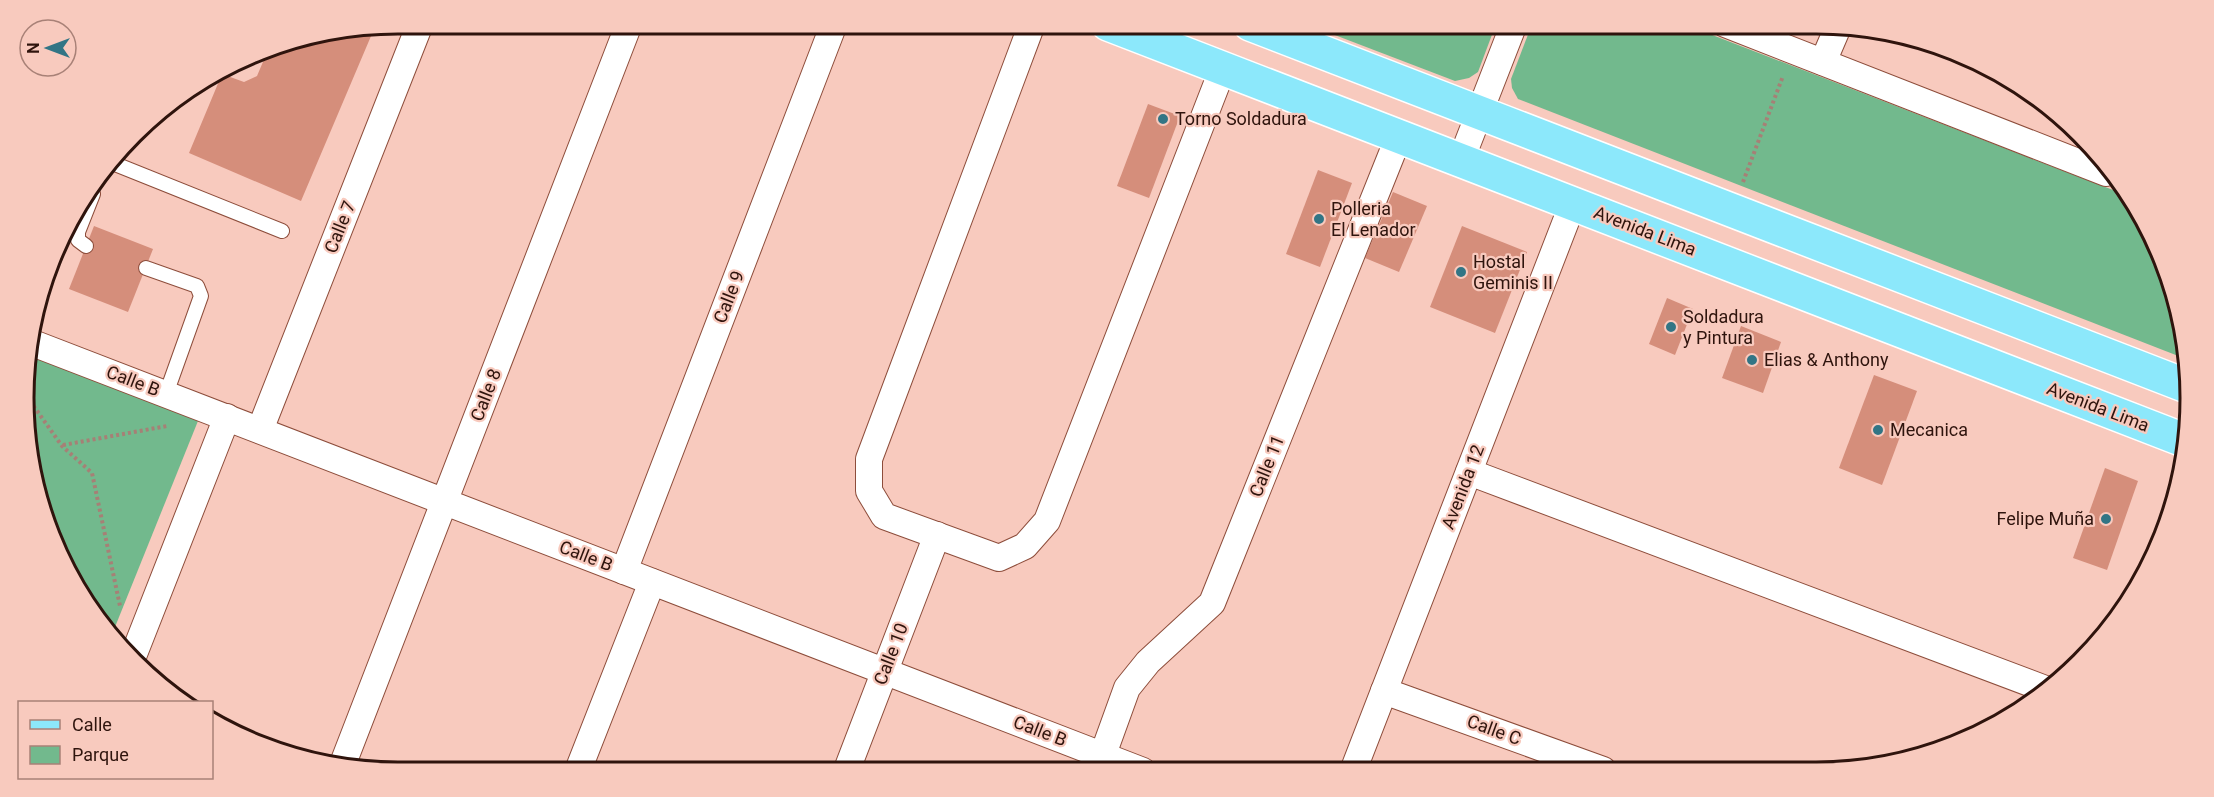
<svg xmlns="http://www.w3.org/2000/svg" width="2214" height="797" font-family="Roboto,sans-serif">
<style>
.green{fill:#72b98d}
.building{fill:#d58e7b}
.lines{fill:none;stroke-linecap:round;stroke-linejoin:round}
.service-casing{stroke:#8d4d3b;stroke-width:16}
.minor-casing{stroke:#8d4d3b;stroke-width:28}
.primary-casing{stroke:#fff;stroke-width:36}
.path{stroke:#a68076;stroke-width:4;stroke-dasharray:3 3;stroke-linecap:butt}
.service{stroke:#fff;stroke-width:14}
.minor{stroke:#fff;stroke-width:26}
.primary{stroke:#8ce8fb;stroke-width:33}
.poi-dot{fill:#327585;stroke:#f8cabe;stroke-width:2}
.labels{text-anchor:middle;stroke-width:4.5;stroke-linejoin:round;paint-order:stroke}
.poi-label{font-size:18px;fill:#2f140d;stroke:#f8cabe;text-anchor:start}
.street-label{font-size:18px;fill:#2f140d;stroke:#f8cabe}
.rim{fill:none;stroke:#2f140d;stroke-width:3}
</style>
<rect width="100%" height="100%" fill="#f8cabe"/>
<g class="green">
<polygon points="1306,24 1496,24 1478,72 1469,78 1455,81"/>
<polygon points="1532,24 1684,24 2126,195 2140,211 2187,349 2186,359 1518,99 1512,88 1511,79"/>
<polygon points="27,350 200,416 113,632 87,607 37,495"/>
</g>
<g class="building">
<polygon points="374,29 301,201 189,153 222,74 244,82 257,76 268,50"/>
<polygon points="1148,104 1180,116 1149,198 1117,186"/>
<polygon points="154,115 145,137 138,134 151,117"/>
<polygon points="1318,170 1352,183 1320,267 1286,254"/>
<polygon points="1393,192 1427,206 1399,272 1365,258"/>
<polygon points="94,226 153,249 128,312 69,289"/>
<polygon points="1462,226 1527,252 1495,333 1430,307"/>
<polygon points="1667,298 1693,309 1675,355 1649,344"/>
<polygon points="1741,326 1781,342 1763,393 1722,378"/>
<polygon points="1874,375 1917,391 1882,485 1839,468"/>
<polygon points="2105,468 2138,481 2107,570 2073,558"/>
</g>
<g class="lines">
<g class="service-casing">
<g id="service">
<polyline points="115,164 282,231"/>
<polyline points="86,246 78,240 78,232 93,194"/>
<polyline points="146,268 197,286 201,296 166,394"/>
</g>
</g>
<g class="minor-casing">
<g id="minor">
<polyline points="1032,24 869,459 869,491 884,516 999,558 1025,546 1047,521 1223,68"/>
<polyline points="1725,24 2106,173"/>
<polyline points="1823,62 1838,27"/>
<polyline points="1461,160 1514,24"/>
<polyline points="30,342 1143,771"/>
<polyline points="260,430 420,24"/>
<polyline points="1469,472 2048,690"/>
<polyline points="624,571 834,24"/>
<polyline points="134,654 227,417"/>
<polyline points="1384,691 1603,770"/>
<polyline points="342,766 629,24"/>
<polyline points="1097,771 1127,688 1148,662 1212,603 1399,136"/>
<polyline points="1353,771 1573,203"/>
<polyline points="846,772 937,535"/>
<polyline points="577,773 652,582"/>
</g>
</g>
<g class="primary-casing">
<g id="primary">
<polyline points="1108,24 2181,439"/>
<polyline points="1250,24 2184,385"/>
</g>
</g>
<g class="path">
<polyline points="1743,182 1783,76"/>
<polyline points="30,401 62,446 92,473 120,606"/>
<polyline points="63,445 167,426"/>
</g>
<use href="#service" class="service"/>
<use href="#minor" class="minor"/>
<use href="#primary" class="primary"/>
</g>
<g class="poi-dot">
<circle cx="1163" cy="119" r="6"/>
<circle cx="1319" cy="219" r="6"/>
<circle cx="1461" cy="272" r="6"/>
<circle cx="1671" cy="327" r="6"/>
<circle cx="1752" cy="360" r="6"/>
<circle cx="1878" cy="430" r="6"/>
<circle cx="2106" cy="519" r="6"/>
</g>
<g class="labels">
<g class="poi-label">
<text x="1175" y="125">Torno Soldadura</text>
<text x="1331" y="215">Polleria<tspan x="1331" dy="21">El Lenador</tspan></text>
<text x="1473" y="268">Hostal<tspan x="1473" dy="21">Geminis II</tspan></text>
<text x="1683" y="323">Soldadura<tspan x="1683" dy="21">y Pintura</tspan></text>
<text x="1764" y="366">Elias &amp; Anthony</text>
<text x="1890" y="436">Mecanica</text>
<text x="2094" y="525" text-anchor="end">Felipe Muña</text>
</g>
<g class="street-label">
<text transform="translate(340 227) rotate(-68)" y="6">Calle 7</text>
<text transform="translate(1645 231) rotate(21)" y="6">Avenida Lima</text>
<text transform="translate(729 297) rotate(-69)" y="6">Calle 9</text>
<text transform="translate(133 381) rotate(21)" y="6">Calle B</text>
<text transform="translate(486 395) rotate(-69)" y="6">Calle 8</text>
<text transform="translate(2098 407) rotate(21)" y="6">Avenida Lima</text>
<text transform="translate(1267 466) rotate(-68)" y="6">Calle 11</text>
<text transform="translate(1463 487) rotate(-69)" y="6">Avenida 12</text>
<text transform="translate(586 556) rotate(21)" y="6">Calle B</text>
<text transform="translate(891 654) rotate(-69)" y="6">Calle 10</text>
<text transform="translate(1494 730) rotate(20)" y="6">Calle C</text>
<text transform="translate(1040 731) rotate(21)" y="6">Calle B</text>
</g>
</g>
<path d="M0 0H2214V797H0ZM398 34H1816A364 364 0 0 1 2180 398V398A364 364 0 0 1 1816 762H398A364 364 0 0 1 34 398V398A364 364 0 0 1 398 34Z" fill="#f8cabe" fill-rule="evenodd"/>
<path class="rim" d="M398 34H1816A364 364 0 0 1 2180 398V398A364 364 0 0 1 1816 762H398A364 364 0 0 1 34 398V398A364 364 0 0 1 398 34Z"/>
<rect x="18" y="701" width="195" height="78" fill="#f8cabe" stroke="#a88177" stroke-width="1.5"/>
<rect x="30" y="720" width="30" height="9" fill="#8ce8fb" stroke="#a88177" stroke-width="1.5"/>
<text x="72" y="731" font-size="18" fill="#2f140d">Calle</text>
<rect x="30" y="746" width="30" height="18" fill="#72b98d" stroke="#a88177" stroke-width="1.5"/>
<text x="72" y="761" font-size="18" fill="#2f140d">Parque</text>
<g transform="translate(48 48) rotate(270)"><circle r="28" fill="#f8cabe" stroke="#a88177" stroke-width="1.5"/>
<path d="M0-4.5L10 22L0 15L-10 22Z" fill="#327585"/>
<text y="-9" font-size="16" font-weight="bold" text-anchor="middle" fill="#2f140d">N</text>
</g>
</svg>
